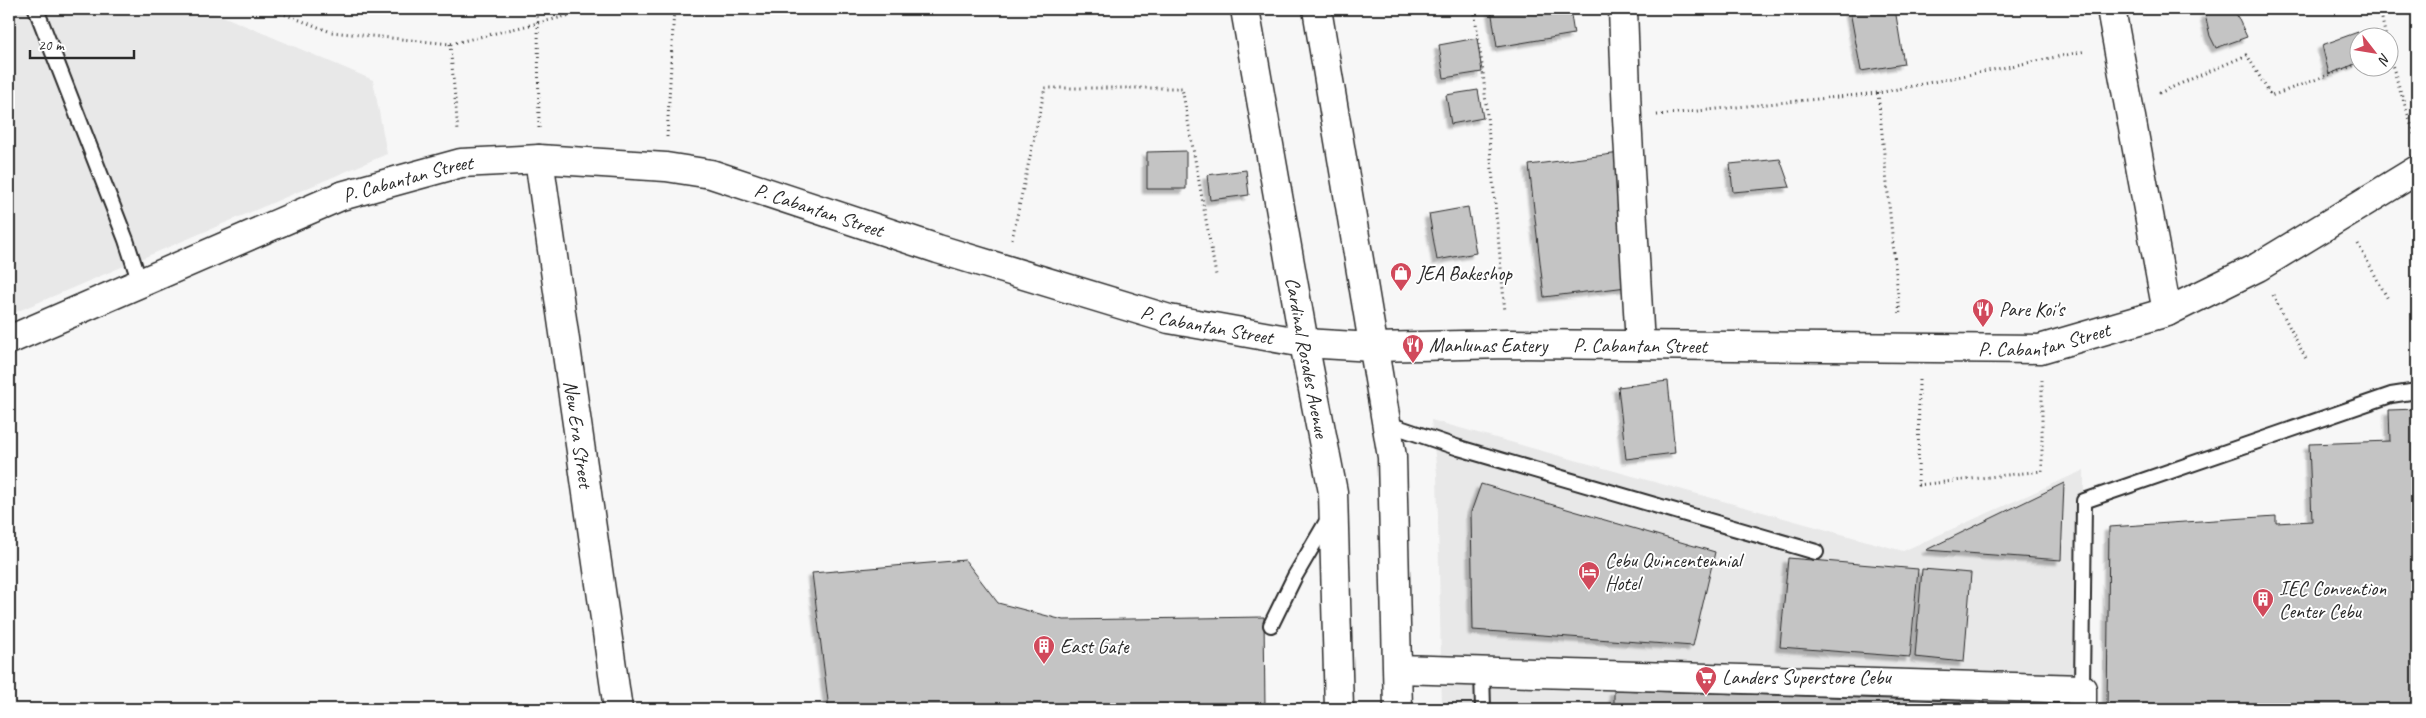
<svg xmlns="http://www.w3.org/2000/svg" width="2426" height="718" font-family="Caveat,sans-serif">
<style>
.built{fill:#e8e8e8}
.building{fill:#c4c4c4;stroke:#2b2b2b;filter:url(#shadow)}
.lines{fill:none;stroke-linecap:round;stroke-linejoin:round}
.service-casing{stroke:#2b2b2b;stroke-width:18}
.minor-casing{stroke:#2b2b2b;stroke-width:31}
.secondary-casing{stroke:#2b2b2b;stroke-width:31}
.path{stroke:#2b2b2b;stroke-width:3;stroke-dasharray:1 4;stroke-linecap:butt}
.service{stroke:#fff;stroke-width:14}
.minor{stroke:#fff;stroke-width:28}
.secondary{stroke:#fff;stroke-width:28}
.labels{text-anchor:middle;stroke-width:4;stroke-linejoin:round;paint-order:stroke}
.street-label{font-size:20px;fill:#2b2b2b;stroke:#fff}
.poi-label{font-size:20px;fill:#2b2b2b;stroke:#fff;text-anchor:start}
</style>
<defs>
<filter id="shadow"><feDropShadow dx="-4.5" dy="4.5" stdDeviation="1" flood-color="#0004"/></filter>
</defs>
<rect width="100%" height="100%" fill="#f7f7f7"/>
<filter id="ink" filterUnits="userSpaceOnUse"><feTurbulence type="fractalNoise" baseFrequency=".02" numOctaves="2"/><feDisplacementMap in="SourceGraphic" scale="10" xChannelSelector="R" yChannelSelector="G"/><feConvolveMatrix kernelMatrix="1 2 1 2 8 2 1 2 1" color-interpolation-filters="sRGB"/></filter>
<g filter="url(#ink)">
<g class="built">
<polygon points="9,9 206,9 373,80 387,154 9,315"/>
<polygon points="1431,420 1903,551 2084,470 2082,709 1442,709 1437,473"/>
</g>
<g class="building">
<polygon points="1491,9 1570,9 1574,34 1497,47"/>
<polygon points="1862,9 1895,9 1904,64 1861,71 1850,11"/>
<polygon points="2225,9 2234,9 2247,37 2216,48 2210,36 2205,14"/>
<polygon points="2358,32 2358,63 2329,74 2322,45"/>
<polygon points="1477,38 1482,72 1444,78 1439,45"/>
<polygon points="1478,90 1483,118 1451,124 1446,95"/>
<polygon points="1186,151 1186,189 1147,189 1147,152"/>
<polygon points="1620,153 1635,286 1544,297 1529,165"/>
<polygon points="1780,159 1790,187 1733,192 1730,164"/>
<polygon points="1246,170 1249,195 1210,200 1207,175"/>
<polygon points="1468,207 1476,253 1437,260 1429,214"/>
<polygon points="1668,381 1675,453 1626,459 1618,387"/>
<polygon points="2417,409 2417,709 2107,709 2109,527 2276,516 2276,523 2312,521 2309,444 2390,441 2389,410"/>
<polygon points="2064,483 2061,560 1926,550"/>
<polygon points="1481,484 1715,552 1693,646 1473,630 1471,512"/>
<polygon points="1788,558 1918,569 1910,657 1780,647"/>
<polygon points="965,560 998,603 1063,620 1264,617 1265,709 829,709 812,573"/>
<polygon points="1922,569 1971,573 1964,662 1915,657"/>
<polygon points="1614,690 1984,702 1984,709 1614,709"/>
</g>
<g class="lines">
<g class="service-casing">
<g id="service">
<polyline points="36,9 126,240 140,283"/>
<polyline points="1388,424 1459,448 1816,552"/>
<polyline points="1271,625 1295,576 1330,516"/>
<polyline points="1482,671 1483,709"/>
<polyline points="2082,689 2084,501 2391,395 2417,391"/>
</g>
</g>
<g class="minor-casing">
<g id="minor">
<polyline points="1623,9 1627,118 1640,345"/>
<polyline points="2111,9 2167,312"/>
<path id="s1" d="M539 159 618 709"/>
<path id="s2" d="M9 340 341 196 461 163 539 159 666 167 711 174 938 249 1169 319 1304 343 1373 347 1508 344 2040 349 2167 312 2258 267 2417 170"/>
<polyline points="1398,669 2082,689 2082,709"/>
</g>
</g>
<g class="secondary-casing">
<g id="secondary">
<path id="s3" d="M1245 9 1304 343 1333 492 1339 709"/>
<polyline points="1317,9 1392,457 1398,709"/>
</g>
</g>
<g class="path">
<polyline points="271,9 331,32 450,44 538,23 536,9"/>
<polyline points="1474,9 1483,72 1505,312"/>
<polyline points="2380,9 2386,38"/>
<polyline points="450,44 458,131"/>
<polyline points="2388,52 2416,140"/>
<polyline points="1878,93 1900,315"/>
<polyline points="2159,93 2247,55 2271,96 2358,64"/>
<polyline points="1657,115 1878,93 2086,51"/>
<polyline points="539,128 538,23 596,9"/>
<polyline points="667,137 674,9"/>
<polyline points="1012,239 1045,88 1182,88 1216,275"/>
<polyline points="2358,244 2389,301"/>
<polyline points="2273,295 2307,361"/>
<polyline points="1919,380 1918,485 2042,471 2042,380"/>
</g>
<use href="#service" class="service"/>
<use href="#minor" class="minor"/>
<use href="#secondary" class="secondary"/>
</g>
</g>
<defs>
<g id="shop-pin" transform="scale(1.125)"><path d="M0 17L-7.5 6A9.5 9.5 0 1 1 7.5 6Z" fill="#d1495b" stroke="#fff"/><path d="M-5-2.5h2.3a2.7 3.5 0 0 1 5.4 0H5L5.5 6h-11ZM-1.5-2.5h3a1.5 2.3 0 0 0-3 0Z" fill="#fff"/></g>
<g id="restaurant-pin" transform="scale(1.125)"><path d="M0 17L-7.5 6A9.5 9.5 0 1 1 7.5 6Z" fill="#d1495b" stroke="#fff"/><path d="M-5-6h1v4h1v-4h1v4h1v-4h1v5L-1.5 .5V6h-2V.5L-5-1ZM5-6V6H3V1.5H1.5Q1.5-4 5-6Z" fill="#fff"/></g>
<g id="hotel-pin" transform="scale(1.125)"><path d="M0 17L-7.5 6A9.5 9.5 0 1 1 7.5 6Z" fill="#d1495b" stroke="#fff"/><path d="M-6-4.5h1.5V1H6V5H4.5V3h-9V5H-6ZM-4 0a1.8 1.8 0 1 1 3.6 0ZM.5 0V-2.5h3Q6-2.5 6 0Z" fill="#fff"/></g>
<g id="building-pin" transform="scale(1.125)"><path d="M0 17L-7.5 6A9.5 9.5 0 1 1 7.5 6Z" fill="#d1495b" stroke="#fff"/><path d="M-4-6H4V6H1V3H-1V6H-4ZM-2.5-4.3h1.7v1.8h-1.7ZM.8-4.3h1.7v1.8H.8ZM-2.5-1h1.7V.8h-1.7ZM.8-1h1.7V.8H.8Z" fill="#fff"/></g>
<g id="supermarket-pin" transform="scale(1.125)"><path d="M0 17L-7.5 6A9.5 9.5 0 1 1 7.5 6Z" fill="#d1495b" stroke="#fff"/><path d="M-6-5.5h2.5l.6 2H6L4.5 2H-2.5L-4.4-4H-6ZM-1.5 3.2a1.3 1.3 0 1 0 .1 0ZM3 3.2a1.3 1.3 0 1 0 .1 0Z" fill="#fff"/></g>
</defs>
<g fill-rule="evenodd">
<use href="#shop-pin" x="1401" y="273"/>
<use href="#restaurant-pin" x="1983" y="309"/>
<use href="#restaurant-pin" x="1413" y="345"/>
<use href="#hotel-pin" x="1589" y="572"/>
<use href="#building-pin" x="2263" y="599"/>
<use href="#building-pin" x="1044" y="646"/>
<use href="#supermarket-pin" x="1706" y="677"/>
</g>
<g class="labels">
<g class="street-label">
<text dy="7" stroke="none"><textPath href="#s2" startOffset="431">P. Cabantan Street</textPath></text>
<text dy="7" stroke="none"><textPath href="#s2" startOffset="851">P. Cabantan Street</textPath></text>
<text dy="7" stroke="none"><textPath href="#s2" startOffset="1256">P. Cabantan Street</textPath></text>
<text dy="7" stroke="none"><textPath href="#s2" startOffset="2096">P. Cabantan Street</textPath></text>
<text dy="7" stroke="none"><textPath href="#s2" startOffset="1691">P. Cabantan Street</textPath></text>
<text dy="7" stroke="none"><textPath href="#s3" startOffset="354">Cardinal Rosales Avenue</textPath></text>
<text dy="7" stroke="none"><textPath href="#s1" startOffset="278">New Era Street</textPath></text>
</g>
<g class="poi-label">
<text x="1417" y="280">JEA Bakeshop</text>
<text x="1999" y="316">Pare Koi's</text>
<text x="1429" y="352">Manlunas Eatery</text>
<text x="1605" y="567">Cebu Quincentennial<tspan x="1605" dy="23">Hotel</tspan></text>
<text x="2279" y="595">IEC Convention<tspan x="2279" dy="23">Center Cebu</tspan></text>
<text x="1060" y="653">East Gate</text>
<text x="1722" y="684">Landers Superstore Cebu</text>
</g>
</g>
<rect width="2426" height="718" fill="none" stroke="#fff" stroke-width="30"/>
<rect x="15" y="15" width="2396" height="688" fill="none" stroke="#2b2b2b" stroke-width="2" filter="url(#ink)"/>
<g transform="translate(2374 52) rotate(121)"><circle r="24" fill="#ffffff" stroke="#aaaaaa"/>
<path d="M0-4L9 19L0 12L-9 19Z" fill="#d1495b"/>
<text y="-8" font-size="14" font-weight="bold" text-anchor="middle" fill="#2b2b2b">N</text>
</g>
<path d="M30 50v8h104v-8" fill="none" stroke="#2b2b2b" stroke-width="2.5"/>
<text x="38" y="50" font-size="15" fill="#2b2b2b" stroke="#ffffff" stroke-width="4" paint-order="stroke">20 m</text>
</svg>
